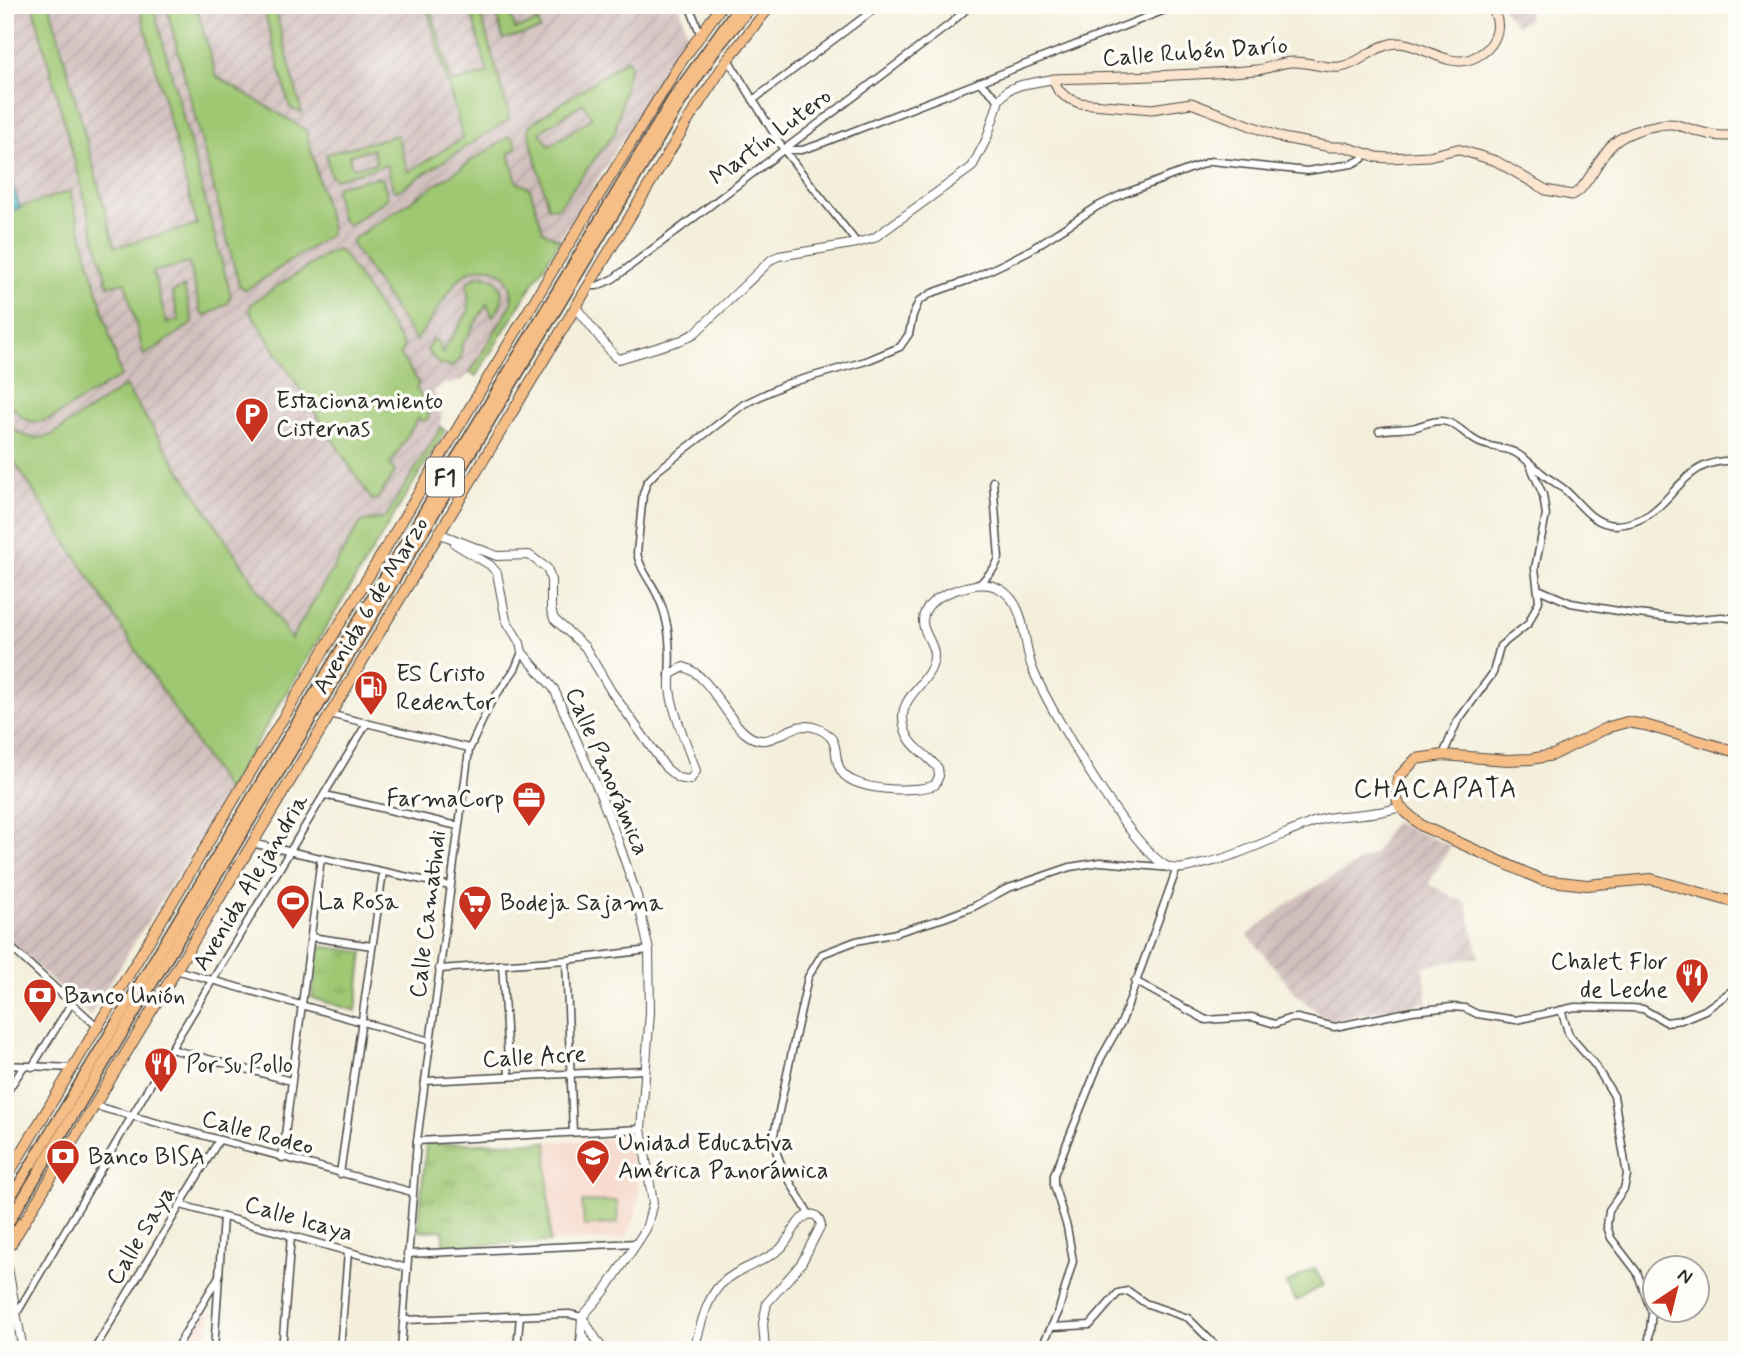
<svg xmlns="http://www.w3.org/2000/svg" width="1742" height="1355" font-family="Mynerve,sans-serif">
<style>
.built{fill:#f5d2c3}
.industrial{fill:url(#industrial-furrows)}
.green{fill:#9fc873;stroke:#657a4f;stroke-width:2;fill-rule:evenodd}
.park{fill:url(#park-tufts);stroke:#657a4f;stroke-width:2}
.water{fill:url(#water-rules);stroke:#3e747c;stroke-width:2}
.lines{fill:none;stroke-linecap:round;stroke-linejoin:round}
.minor-casing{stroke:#494845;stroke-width:9}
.tertiary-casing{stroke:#494845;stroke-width:10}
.secondary-casing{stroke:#494845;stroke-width:11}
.primary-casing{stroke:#494845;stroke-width:12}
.trunk-casing{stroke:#494845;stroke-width:13}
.minor{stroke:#fff;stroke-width:6}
.tertiary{stroke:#fff;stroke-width:8}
.secondary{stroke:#fbe5cf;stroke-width:9}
.primary{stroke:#f6be87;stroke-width:10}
.trunk{stroke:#f6be87;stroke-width:10}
.trunk-bridge-casing{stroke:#494845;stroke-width:13;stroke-linecap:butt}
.trunk-bridge{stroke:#f6be87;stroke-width:10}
.labels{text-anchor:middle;stroke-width:7;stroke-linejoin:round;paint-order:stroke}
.shield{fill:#fdfcf7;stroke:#6a6a68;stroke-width:2}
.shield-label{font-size:23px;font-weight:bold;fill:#2b2b2b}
.street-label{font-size:24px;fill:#2b2b2b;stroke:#fdfcf7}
.poi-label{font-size:24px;fill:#2b2b2b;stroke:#fdfcf7;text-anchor:start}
.neighbourhood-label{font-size:26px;letter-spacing:2px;fill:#2b2b2b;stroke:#fdfcf7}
</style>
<defs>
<pattern id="industrial-furrows" width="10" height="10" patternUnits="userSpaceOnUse" patternTransform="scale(1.75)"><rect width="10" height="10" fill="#d1bfbd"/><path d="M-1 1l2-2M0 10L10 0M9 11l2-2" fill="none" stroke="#b4a4a3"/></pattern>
<pattern id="park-tufts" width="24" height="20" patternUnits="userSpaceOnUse" patternTransform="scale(1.75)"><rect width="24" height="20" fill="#9fc873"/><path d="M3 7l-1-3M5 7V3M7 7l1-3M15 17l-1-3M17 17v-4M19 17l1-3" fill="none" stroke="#82a35f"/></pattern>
<pattern id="water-rules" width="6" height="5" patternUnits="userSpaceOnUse" patternTransform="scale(1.75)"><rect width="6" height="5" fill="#51bccd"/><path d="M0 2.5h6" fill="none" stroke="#4399a7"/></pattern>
</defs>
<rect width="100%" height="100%" fill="#fdfcf7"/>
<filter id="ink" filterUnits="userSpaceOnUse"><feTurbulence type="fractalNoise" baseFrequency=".0143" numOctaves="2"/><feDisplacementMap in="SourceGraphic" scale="14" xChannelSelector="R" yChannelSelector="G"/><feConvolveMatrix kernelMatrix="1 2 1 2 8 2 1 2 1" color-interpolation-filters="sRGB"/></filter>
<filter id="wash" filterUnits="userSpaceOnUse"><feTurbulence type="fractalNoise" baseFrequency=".00686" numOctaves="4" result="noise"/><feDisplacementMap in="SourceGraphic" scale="28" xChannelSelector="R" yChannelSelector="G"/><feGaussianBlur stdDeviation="1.57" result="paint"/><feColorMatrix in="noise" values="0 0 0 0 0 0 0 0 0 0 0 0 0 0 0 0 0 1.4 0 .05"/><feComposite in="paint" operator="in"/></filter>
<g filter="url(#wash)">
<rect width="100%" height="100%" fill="#f4efdb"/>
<g class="built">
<polygon points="627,1139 638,1177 639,1195 636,1214 627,1236 625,1239 550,1242 547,1142"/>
<polygon points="207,1312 210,1313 207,1350 184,1350"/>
</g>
<g class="industrial">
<polygon points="5,5 680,5 687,35 476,376 470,373 461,381 450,384 445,383 433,391 441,405 441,426 445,431 227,791 225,802 142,930 90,1016 5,937"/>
<polygon points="1500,5 1529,5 1528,20 1516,25"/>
<polygon points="1393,822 1451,846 1428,884 1466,903 1479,957 1424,966 1427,1002 1334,1020 1323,1017 1297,995 1248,935 1293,900 1375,853"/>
</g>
<g class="green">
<polygon points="33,5 50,5 115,247 197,225 139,5 153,5 231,296 228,303 205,316 201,313 189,263 153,272 167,323 179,320 172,292 184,287 193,323 144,356 125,282 108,286"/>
<polygon points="166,5 196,5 216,76 306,130 331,229 330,235 246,290 239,285"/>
<path d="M426 5H430L452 83 488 73 469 5H478L509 114 508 120 399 190 394 191 387 165 335 179 330 174 326 154 397 135 408 172 463 138ZM373 149 376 163 352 168 349 155Z"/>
<polygon points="494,5 508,5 515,29 536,23 532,5 535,5 540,30 503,39"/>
<polygon points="263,6 276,12 302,113 290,108"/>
<path d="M627 59 630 64 615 132 558 208 548 207 528 129 531 124ZM583 103 592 118 549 146 540 132Z"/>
<path d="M508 137 513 138 517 148 509 153 517 182 530 188 543 231 560 240 476 376 470 373 511 305C517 269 482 255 457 281L416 341 353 246 352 240Z"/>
<polygon points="378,177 383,180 388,198 349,225 341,219 335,191 337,186"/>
<path d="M70 191 121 376C107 385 92 393 78 402 61 412 38 433 20 415 12 408 8 402 5 392V212Z"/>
<polygon points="337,250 342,252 404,346 401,356 419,383 416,388 431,410 427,420 422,421 418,418 390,465 395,472 377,500 371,499 249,310 252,303 327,254"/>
<path d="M484 275 496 280C505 293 504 306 492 316L487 304 462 345 461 358 451 367 439 364 427 351 432 338 439 343 442 353 469 310 467 283 476 276Z"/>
<path d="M125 386 291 639 361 522 385 518 441 427 445 431 227 791 5 447V422C20 436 31 442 52 435Z"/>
<polygon points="617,1201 618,1223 584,1226 582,1202"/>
<polygon points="1314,1268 1324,1285 1296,1301 1286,1284"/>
</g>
<g class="park">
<polygon points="320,946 363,952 356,1011 312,998 317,950"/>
<polygon points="547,1142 550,1242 443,1246 443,1230 418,1231 426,1144"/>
</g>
<polygon class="water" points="5,160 20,208 5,212"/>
</g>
<g filter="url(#ink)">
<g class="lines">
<g class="minor-casing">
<g id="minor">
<polyline points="689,5 700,33"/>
<polyline points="728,59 784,150 857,243"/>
<polyline points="979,82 999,100"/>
<polyline points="753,100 880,5"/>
<polyline points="786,150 802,150 820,144 1178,5"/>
<polyline points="588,286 597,286 613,279 950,24 971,5"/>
<path d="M1379 431C1393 428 1404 430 1416 427 1426 424 1436 419 1447 422 1459 425 1467 437 1478 442 1487 447 1502 447 1514 452 1526 458 1533 466 1543 474 1550 480 1558 484 1565 490 1580 503 1592 525 1616 525 1676 522 1671 457 1737 461"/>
<polyline points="980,584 995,567 999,558 993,481"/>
<polyline points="1538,589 1571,603 1630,613 1686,620 1722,617 1737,619"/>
<path d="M669 676C671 650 670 623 659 599 653 583 640 571 637 553L643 494 647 482 657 471 744 404 786 384 866 361 900 347 909 334 913 315 919 301 932 293 969 280 1005 263 1030 250 1098 206 1123 194 1211 161 1307 171 1352 164 1362 159 1366 153"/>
<polyline points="329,714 469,748"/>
<polyline points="1443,755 1457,722 1493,673 1500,646 1528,624 1539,601 1535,568 1546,515 1543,495 1530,465"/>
<polyline points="325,795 458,826"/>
<polyline points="251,843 450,886"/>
<polyline points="311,937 372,946"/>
<polyline points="5,942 99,1028"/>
<polyline points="566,960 573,1132"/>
<polyline points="502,964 509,1076"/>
<polyline points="439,969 566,960 649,950"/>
<polyline points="176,970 430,1041"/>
<polyline points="1135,981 1206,1020 1252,1017 1275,1024 1288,1019 1297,1018 1335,1027 1412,1011 1452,1007 1465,1008 1477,1014 1516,1020 1575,1007 1631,1008 1643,1009 1666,1022 1681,1020 1705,1010 1737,987"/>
<polyline points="1561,1010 1569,1035 1595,1065 1614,1096 1627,1175 1624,1189 1609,1210 1607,1226 1611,1238 1637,1272 1652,1313 1649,1339 1654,1350"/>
<polyline points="171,1049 291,1081"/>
<polyline points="5,1065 73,1068"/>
<polyline points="32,1067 71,1004"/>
<polyline points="425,1081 644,1070"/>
<polyline points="5,1095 24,1066"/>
<polyline points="95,1106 412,1192"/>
<polyline points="417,1141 641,1129"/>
<polyline points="282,1158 321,858"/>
<polyline points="340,1174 383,872"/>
<polyline points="181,1205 407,1268"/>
<path d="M809 1214C795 1189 779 1168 773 1139L808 977 822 954 856 941 892 934 944 918 973 907 1006 889 1070 867 1101 862 1172 868"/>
<polyline points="407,1254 637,1243"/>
<polyline points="17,1313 171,1049 367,723"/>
<polyline points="404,1320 569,1314 582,1317"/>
<polyline points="1052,1327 1090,1325 1118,1293 1128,1291 1145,1303 1188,1318 1220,1350"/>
<polyline points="94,1350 219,1140"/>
<polyline points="175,1350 219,1276"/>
<polyline points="214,1350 223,1217"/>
<polyline points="282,1350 291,1236"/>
<polyline points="340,1350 348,1252"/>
<polyline points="401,1350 417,1141 469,750 490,704 515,669 522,652"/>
<polyline points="517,1350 520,1316"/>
<polyline points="579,1350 581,1332"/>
<polyline points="1040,1350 1058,1313 1073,1261 1067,1227 1054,1185 1054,1175 1101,1058 1122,1021 1177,868"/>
</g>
</g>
<g class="tertiary-casing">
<g id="tertiary">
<polyline points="575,306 615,357 619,359 682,340 695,333 772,259 779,256 857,243 874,238 972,167 987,138 999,100 1008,90 1021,85 1053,79"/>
<path d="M438 533 497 556 529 555 547 568 551 580V610L554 619 585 647 611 691 666 768 678 778 690 780 696 771C689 748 664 696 671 674L684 667C710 675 724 716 745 733 773 756 788 715 819 729 842 740 832 753 840 769 850 792 916 793 935 785L939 776 938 768C923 750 905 746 903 718 902 696 928 683 933 663 937 649 928 640 924 628 918 605 942 594 959 589 972 585 987 581 1000 589 1028 605 1022 644 1033 670 1048 707 1135 857 1171 868 1179 870 1190 867 1198 865 1229 859 1258 845 1287 833 1300 828 1313 821 1327 818 1351 814 1377 815 1400 807"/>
<polyline points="455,544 490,565 497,573 506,620 520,643 522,652 554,689 600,794 618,841 637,896 649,950 650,1012 641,1129 653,1203 646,1229 637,1243 604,1292 582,1317 581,1332 590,1350"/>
<polyline points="5,1252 23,1350"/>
<polyline points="582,1317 603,1350"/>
<path d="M694 1350C700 1329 705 1301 720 1285 737 1268 762 1264 780 1249 790 1240 795 1221 806 1216 815 1212 819 1217 821 1225L801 1264 767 1303 763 1323 765 1350"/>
</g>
</g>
<g class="secondary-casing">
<path id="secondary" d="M1489 5C1507 26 1494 50 1471 59 1448 68 1422 44 1399 43 1376 43 1361 64 1340 67 1324 69 1308 61 1292 62 1280 62 1269 69 1256 70 1189 76 1121 77 1053 79L1058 90 1066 97 1079 103 1152 109 1191 103 1283 138 1331 147H1346L1377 157 1389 158 1429 156 1457 149 1496 161 1546 190 1572 195 1579 191C1605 161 1600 141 1645 128 1655 126 1667 122 1677 125 1698 131 1716 139 1737 135"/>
</g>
<g class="primary-casing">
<g id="primary">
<polyline points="1737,752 1645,725 1627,722 1609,727 1553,755 1531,759 1507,760 1443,755 1416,759 1398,778 1396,796 1400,807 1422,826 1542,880 1587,885 1651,879 1737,903"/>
<polyline points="5,1180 556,265 681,62 722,5"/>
<polyline points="17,1234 692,114 728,59 771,5"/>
<polyline points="5,1248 11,1244 18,1231 15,1219 7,1212"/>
</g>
</g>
<g class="trunk-casing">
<g id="trunk">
<polyline points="40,1170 680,103 716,49 752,5"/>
<polyline points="5,1208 673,99 740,5"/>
</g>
</g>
<use href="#minor" class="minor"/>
<use href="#tertiary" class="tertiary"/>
<use href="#secondary" class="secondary"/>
<use href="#primary" class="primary"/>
<use href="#trunk" class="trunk"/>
<g class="trunk-bridge-casing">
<polyline id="trunk-bridge" points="5,1228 40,1170"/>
</g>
<use href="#trunk-bridge" class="trunk-bridge"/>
</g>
</g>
<defs>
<g id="parking-pin" transform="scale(1.75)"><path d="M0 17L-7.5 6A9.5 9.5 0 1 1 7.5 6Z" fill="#c8321e" stroke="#fdfcf7"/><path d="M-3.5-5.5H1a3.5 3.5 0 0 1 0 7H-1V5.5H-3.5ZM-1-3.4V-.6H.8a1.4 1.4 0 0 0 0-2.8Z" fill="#fff"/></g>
<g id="fuel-pin" transform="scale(1.75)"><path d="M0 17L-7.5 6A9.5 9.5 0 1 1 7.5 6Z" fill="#c8321e" stroke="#fdfcf7"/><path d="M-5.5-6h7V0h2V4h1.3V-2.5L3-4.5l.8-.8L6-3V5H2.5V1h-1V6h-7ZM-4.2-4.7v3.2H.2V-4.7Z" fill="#fff"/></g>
<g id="office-pin" transform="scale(1.75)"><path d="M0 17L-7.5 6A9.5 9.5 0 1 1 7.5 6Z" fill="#c8321e" stroke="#fdfcf7"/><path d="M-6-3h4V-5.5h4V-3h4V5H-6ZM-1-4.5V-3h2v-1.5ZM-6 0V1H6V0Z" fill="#fff"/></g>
<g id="stadium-pin" transform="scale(1.75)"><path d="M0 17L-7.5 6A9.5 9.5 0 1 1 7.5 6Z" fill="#c8321e" stroke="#fdfcf7"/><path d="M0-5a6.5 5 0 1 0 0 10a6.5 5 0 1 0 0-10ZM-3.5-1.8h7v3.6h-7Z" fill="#fff"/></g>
<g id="supermarket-pin" transform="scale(1.75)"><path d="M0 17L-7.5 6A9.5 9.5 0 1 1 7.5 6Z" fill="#c8321e" stroke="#fdfcf7"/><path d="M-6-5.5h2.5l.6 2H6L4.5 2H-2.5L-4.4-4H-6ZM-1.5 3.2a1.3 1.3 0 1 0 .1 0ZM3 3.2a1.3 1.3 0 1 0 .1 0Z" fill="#fff"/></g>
<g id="restaurant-pin" transform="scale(1.75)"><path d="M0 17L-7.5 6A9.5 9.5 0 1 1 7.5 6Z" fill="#c8321e" stroke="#fdfcf7"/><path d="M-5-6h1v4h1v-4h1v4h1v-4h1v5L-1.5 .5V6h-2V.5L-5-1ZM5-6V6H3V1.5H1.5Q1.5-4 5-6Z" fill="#fff"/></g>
<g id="bank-pin" transform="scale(1.75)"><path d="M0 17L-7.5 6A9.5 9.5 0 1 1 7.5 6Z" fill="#c8321e" stroke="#fdfcf7"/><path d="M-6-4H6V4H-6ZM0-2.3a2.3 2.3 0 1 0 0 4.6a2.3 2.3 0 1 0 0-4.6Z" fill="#fff"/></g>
<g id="school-pin" transform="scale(1.75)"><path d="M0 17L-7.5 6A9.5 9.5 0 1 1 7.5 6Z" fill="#c8321e" stroke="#fdfcf7"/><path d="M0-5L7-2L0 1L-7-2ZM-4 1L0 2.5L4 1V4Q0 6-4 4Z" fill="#fff"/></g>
</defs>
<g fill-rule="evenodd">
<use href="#parking-pin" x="252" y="414"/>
<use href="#fuel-pin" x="371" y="687"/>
<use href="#office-pin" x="529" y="798"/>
<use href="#stadium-pin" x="293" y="901"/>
<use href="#supermarket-pin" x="475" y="902"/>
<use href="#restaurant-pin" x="1692" y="975"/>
<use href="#bank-pin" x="40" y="995"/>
<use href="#restaurant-pin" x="161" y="1064"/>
<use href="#bank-pin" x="63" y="1156"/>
<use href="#school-pin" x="593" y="1156"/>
</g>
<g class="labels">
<rect class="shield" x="426" y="457.5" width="38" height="39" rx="5"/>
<g class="shield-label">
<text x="445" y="485">F1</text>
</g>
<g class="street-label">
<text transform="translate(1195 51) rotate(-4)" y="8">Calle Rubén Darío</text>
<text transform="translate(770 136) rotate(-37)" y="8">Martín Lutero</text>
<text transform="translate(370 605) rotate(-59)" y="8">Avenida 6 de Marzo</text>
<text transform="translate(608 771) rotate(67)" y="8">Calle Panorámica</text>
<text transform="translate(250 882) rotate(-59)" y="8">Avenida Alejandria</text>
<text transform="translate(427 914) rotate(-83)" y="8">Calle Camatindi</text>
<text transform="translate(534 1056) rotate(-3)" y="8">Calle Acre</text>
<text transform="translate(258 1132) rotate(15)" y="8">Calle Rodeo</text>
<text transform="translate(299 1218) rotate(16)" y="8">Calle Icaya</text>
<text transform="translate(140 1235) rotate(-59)" y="8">Calle Saya</text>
</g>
<g class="poi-label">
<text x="276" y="408">Estacionamiento<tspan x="276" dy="28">Cisternas</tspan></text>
<text x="396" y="681">ES Cristo<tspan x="396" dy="28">Redentor</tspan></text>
<text x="504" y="806" text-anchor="end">FarmaCorp</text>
<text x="318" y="909">La Rosa</text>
<text x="500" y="910">Bodeja Sajama</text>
<text x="1668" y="969" text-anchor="end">Chalet Flor<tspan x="1668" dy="28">de Leche</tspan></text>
<text x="64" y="1003">Banco Unión</text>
<text x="186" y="1072">Por su Pollo</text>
<text x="618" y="1150">Unidad Educativa<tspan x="618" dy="28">América Panorámica</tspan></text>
<text x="88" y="1164">Banco BISA</text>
</g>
<g class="neighbourhood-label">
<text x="1436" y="797">CHACAPATA</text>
</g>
</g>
<rect width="1742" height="1355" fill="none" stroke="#fdfcf7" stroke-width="28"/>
<g transform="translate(1676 1289) rotate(35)"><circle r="33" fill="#fdfcf7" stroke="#a9a8a5" stroke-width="2"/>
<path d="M0-5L12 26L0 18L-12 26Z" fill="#c8321e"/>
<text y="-10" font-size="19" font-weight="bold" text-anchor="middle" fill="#2b2b2b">N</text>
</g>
</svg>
